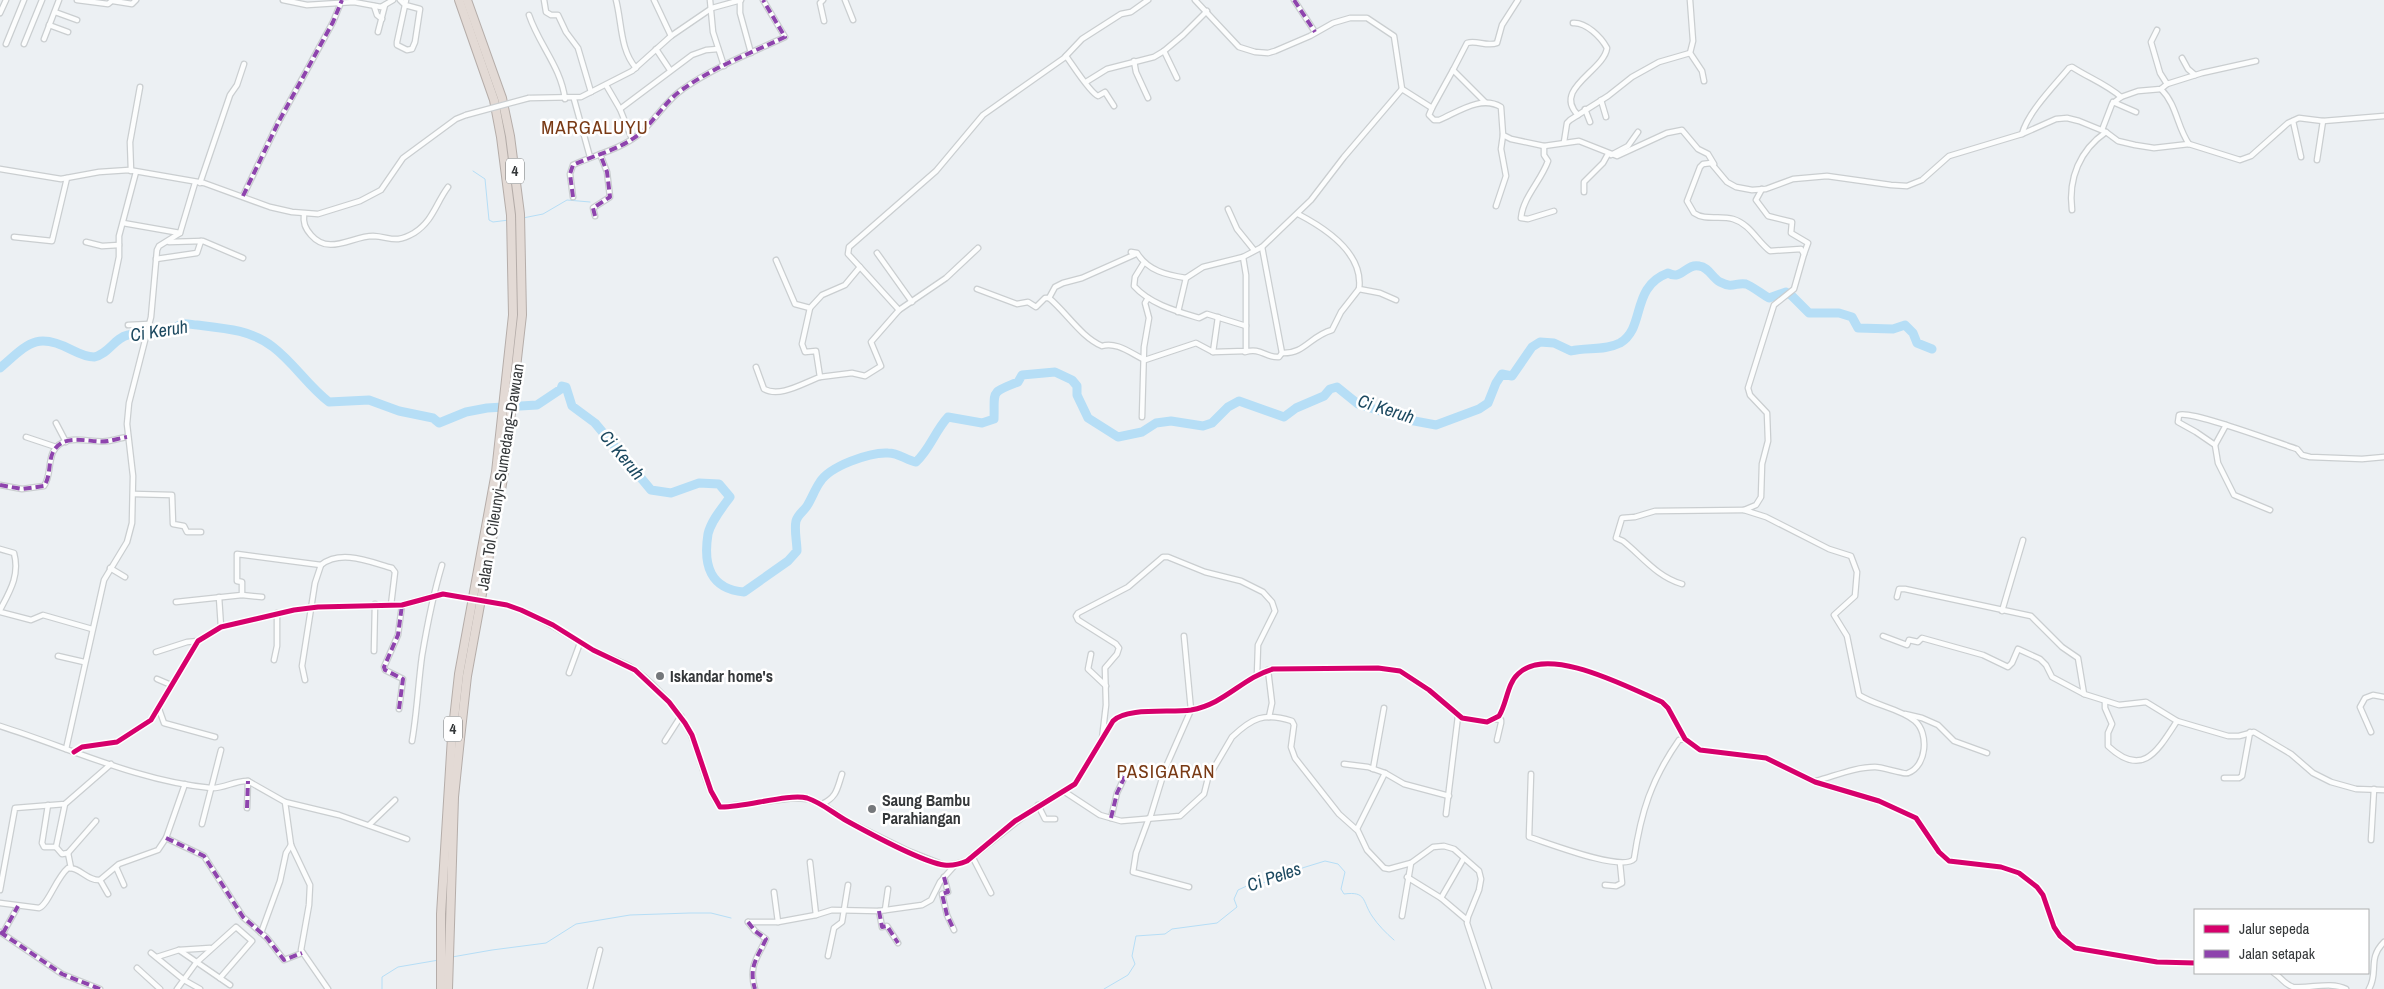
<svg xmlns="http://www.w3.org/2000/svg" width="2384" height="989" font-family="'Archivo Narrow',sans-serif">
<style>
.lines{fill:none;stroke-linecap:round;stroke-linejoin:round}
.stream{stroke:#b6def6;stroke-width:1}
.river{stroke:#b6def6;stroke-width:9}
.street-casing{stroke:#caced0;stroke-width:7}
.highway-casing{stroke:#b5ada9;stroke-width:10}
.street{stroke:#fcfdfd;stroke-width:4.5}
.highway{stroke:#e3dad5;stroke-width:8}
.street-bridge-casing{stroke:#caced0;stroke-width:7;stroke-linecap:butt}
.street-bridge{stroke:#fcfdfd;stroke-width:4.5}
.quiet{stroke:#8e44ad;stroke-width:4;stroke-dasharray:8 4;stroke-linecap:butt}
.cycleway-casing{stroke:#fff;stroke-width:8}
.cycleway{stroke:#d6006c;stroke-width:5}
.poi-dot{fill:#75787b;stroke:#fff;stroke-width:2}
.labels{text-anchor:middle;stroke-width:5;stroke-linejoin:round;paint-order:stroke}
.shield{fill:#fff;stroke:#727475;stroke-width:1}
.shield-label{font-size:15px;font-weight:bold;fill:#35383a}
.street-label{font-size:16px;fill:#35383a;stroke:#fff}
.poi-label{font-size:16px;font-weight:bold;fill:#35383a;stroke:#fff;text-anchor:start}
.water-label{font-size:18px;font-style:italic;fill:#1c4960;stroke:#fff}
.quarter-label{font-size:19px;letter-spacing:1px;fill:#793a15;stroke:#fff}
</style>
<rect width="100%" height="100%" fill="#ecf0f3"/>
<g class="lines">
<g class="stream">
<polyline points="473,171 485,179 489,220 493,222 509,220"/>
<polyline points="523,218 543,214 567,200 590,202"/>
<polyline points="452,957 492,950 546,943 576,924 630,915 690,913 711,913 731,918"/>
<polyline points="382,989 382,977 398,967 439,960"/>
<path d="M1104 989 1128 975 1135 964 1132 956 1136 936 1165 934 1172 929 1217 923 1237 907 1234 899 1238 890 1251 884 1269 882 1277 874 1288 869H1299L1325 861 1338 864 1345 872 1341 889 1344 894C1367 891 1362 901 1372 916 1378 925 1386 933 1394 940"/>
</g>
<path class="river" d="M0 368C28 344 36 331 72 350 78 353 87 357 94 357 109 354 114 338 128 335 139 332 151 335 162 333 170 332 175 327 182 324 186 323 193 325 197 325 223 328 252 330 273 347 294 363 308 386 329 402L369 400 399 411 433 418 439 423 466 412 487 408 537 405 561 389 562 386 566 387 572 406 595 423 651 490 671 493 699 483 719 484 730 497C722 508 711 521 708 534 703 565 710 589 744 592L788 561 797 551C797 542 794 530 796 521 798 514 804 511 807 506 812 498 815 489 820 482 830 466 870 452 888 453 899 453 906 460 916 462 930 449 935 431 948 417L982 423 994 419C995 391 989 393 1018 382L1022 375 1055 372 1072 380 1077 386V395L1088 418 1118 437 1142 432 1156 423 1171 421 1203 426 1212 423 1228 407 1239 401 1284 417 1296 408 1324 396 1330 389 1337 387 1358 404 1409 420 1436 425 1479 409 1488 403 1496 383 1502 374 1512 376 1532 347 1540 342 1554 343 1571 351C1587 347 1604 351 1620 343 1646 328 1630 287 1668 273 1682 281 1686 263 1699 266 1709 267 1712 278 1720 282 1733 289 1736 282 1746 284 1750 285 1765 296 1769 298L1786 292 1792 296 1809 313H1839L1852 317 1858 328 1893 329 1905 325 1913 333 1917 343 1932 349"/>
<g class="street-casing">
<g id="street">
<polyline points="77,0 108,4 113,0"/>
<polyline points="283,0 307,5 354,2 381,7 393,0"/>
<polyline points="400,0 405,5 420,9 415,42 412,49 407,50 397,45 397,42 405,5 406,0"/>
<polyline points="544,0 546,12 551,15 558,15 566,32 578,48 591,92"/>
<path d="M616 0C622 23 620 50 636 68"/>
<polyline points="654,0 671,36"/>
<polyline points="710,0 713,32 724,66"/>
<polyline points="740,0 740,13 751,53"/>
<polyline points="823,0 820,3 824,21"/>
<polyline points="845,0 853,20"/>
<polyline points="1195,0 1239,47 1255,52 1268,53 1275,51 1310,36 1333,23 1350,18 1367,18 1394,36 1402,89"/>
<polyline points="1294,0 1315,32"/>
<polyline points="1690,0 1693,41 1690,53 1702,71 1704,81"/>
<polyline points="113,1 132,4 136,0"/>
<polyline points="374,6 377,15 382,19"/>
<polyline points="55,12 77,20"/>
<polyline points="0,13 6,0"/>
<path d="M529 15C539 45 561 67 565 99"/>
<path d="M1573 23C1586 22 1601 37 1607 48 1604 71 1552 89 1578 115"/>
<polyline points="49,25 68,32"/>
<polyline points="2157,30 2151,42 2160,73 2167,84"/>
<polyline points="378,32 385,5"/>
<polyline points="44,39 59,0"/>
<polyline points="6,44 24,0"/>
<polyline points="24,44 42,0"/>
<polyline points="656,49 670,70"/>
<polyline points="1164,51 1177,78"/>
<path d="M1066 56C1072 64 1090 93 1098 96L1105 92 1114 106"/>
<polyline points="2182,58 2188,69 2195,75"/>
<polyline points="1134,61 1136,72 1148,98"/>
<path d="M1453 70 1467 43C1477 40 1487 47 1497 43L1502 25 1518 0"/>
<polyline points="1086,82 1107,69 1154,57 1164,51 1183,35 1207,11"/>
<polyline points="606,85 620,109 632,139"/>
<path d="M2161 89C2177 105 2177 127 2189 144"/>
<polyline points="529,98 581,97 632,71 671,36 712,8 741,0"/>
<polyline points="574,99 590,157"/>
<polyline points="1601,100 1606,117"/>
<polyline points="2113,102 2136,112"/>
<path d="M1432 108 1429 115 1434 120H1439C1458 112 1481 95 1501 107L1503 135 1511 139 1544 146 1579 141 1617 156 1667 133 1682 130 1698 149 1708 154 1714 164"/>
<polyline points="620,109 692,55 706,50 718,49"/>
<polyline points="1585,109 1590,122"/>
<polyline points="2293,121 2301,157"/>
<polyline points="2102,130 2112,104 2121,97 2138,91 2161,89 2167,84 2202,73 2256,61"/>
<path d="M2022 134C2028 112 2054 86 2069 68L2072 67C2089 78 2106 84 2121 97"/>
<polyline points="1564,142 1567,123 1570,120 1608,96 1632,77 1659,62 1690,53"/>
<path d="M1544 146V155L1548 161C1541 181 1523 197 1521 218L1528 219 1554 211"/>
<polyline points="1611,155 1628,146 1638,132"/>
<polyline points="2317,160 2323,121"/>
<polyline points="0,169 61,179 99,172 129,170 204,183 270,207 292,212 318,214 360,201 381,190 403,158 456,119 466,115"/>
<polyline points="131,171 130,142 140,87"/>
<polyline points="200,183 230,95 237,85 244,64"/>
<polyline points="1762,189 1756,200 1768,216 1792,222 1791,233 1808,243 1804,254"/>
<polyline points="1584,192 1584,182 1603,163 1608,154"/>
<polyline points="243,196 278,123 333,22 342,0"/>
<path d="M573 197 570 174 573 165C594 155 619 150 638 135 655 121 665 101 683 89 714 67 751 53 785 37L763 0"/>
<polyline points="1496,206 1506,176 1501,149 1503,135"/>
<polyline points="1228,209 1237,229 1254,250"/>
<path d="M2072 210C2068 178 2080 150 2106 132"/>
<path d="M304 214C303 223 305 228 311 235 329 256 352 236 373 236 391 237 395 244 414 233 433 221 436 203 448 187"/>
<path d="M1298 214C1325 228 1364 253 1359 289L1380 293 1396 300"/>
<polyline points="595,216 593,208 610,197 607,172 600,154"/>
<polyline points="123,223 180,233"/>
<polyline points="14,237 52,241 67,178"/>
<polyline points="86,242 102,246 119,245"/>
<polyline points="169,242 203,241 243,258"/>
<path d="M1262 247 1282 353C1305 354 1310 336 1332 330L1341 312 1359 289"/>
<path d="M1131 252 1137 253C1148 271 1167 275 1186 278L1203 267 1243 257 1262 247 1311 200 1344 157 1402 89 1432 108 1453 70 1485 102"/>
<polyline points="877,253 912,302"/>
<path d="M1136 254 1082 278 1063 283 1055 287 1049 298C1067 313 1081 337 1102 346 1116 341 1132 354 1145 360L1196 343 1213 352 1246 351V275L1243 257"/>
<polyline points="156,259 197,253 201,241"/>
<polyline points="776,260 795,304 810,308 822,295 845,285 860,267 848,254 849,247 936,171 983,115 1064,58 1082,39 1121,14 1131,12 1148,0"/>
<path d="M1143 264 1135 277 1134 286C1150 304 1176 311 1199 318L1207 314 1246 326"/>
<polyline points="977,289 1017,304 1028,302 1036,307 1045,298 1049,298"/>
<polyline points="110,300 119,257 119,236 136,172"/>
<polyline points="899,310 946,278 978,248"/>
<polyline points="1178,312 1186,278"/>
<polyline points="128,325 149,324"/>
<polyline points="1213,352 1218,317"/>
<path d="M1245 352C1261 347 1265 358 1279 357L1282 353"/>
<path d="M756 367 764 389C780 398 803 383 820 377L816 351 805 352 802 344 810 308"/>
<polyline points="820,377 852,373 865,376 881,366 871,342 899,310 860,267"/>
<polyline points="1142,417 1144,347 1149,318 1145,303 1148,298"/>
<polyline points="56,423 66,442"/>
<polyline points="26,437 56,447"/>
<polyline points="2215,445 2226,425"/>
<path d="M0 485 22 489 44 486C51 476 48 463 53 452 64 431 91 444 108 441 114 440 121 438 127 437"/>
<polyline points="134,494 172,495 173,524 184,526 187,532 201,532"/>
<path d="M2270 510 2234 495 2218 463 2215 445 2196 432 2178 422 2179 415C2191 410 2278 443 2297 449L2302 455 2310 457 2362 459 2384 457"/>
<path d="M0 549 14 553C20 575 10 591 0 610"/>
<polyline points="110,568 125,577"/>
<path d="M1682 584C1657 577 1642 556 1623 541L1616 538 1622 518 1635 517 1655 511 1744 510"/>
<polyline points="242,595 262,597"/>
<polyline points="219,597 221,627"/>
<polyline points="1897,597 1899,589 1905,589 2031,616 2062,647 2078,658 2084,694 2119,705 2146,702 2177,721 2228,736 2239,736 2254,732 2291,754 2313,773 2331,782 2356,789 2384,790"/>
<polyline points="176,602 242,595 242,582 237,581 237,554 321,565"/>
<path d="M507 605C537 615 561 631 588 647 601 655 616 659 629 666 648 677 674 705 685 723 701 749 702 783 720 807L794 798 808 799 822 804 847 821 906 850 944 865 956 864 967 861 1033 809 1075 784 1113 721C1126 707 1171 713 1191 710 1225 704 1242 678 1273 669L1378 668 1400 671 1429 690 1462 718 1487 722 1499 716C1507 703 1507 684 1518 674 1548 644 1629 688 1662 702L1668 708 1685 739 1700 750 1766 758 1815 782 1879 801 1916 818 1939 852 1949 861 2001 867 2019 873 2037 887 2043 895 2054 927 2060 936 2075 948 2157 962 2195 963"/>
<polyline points="2002,611 2023,540"/>
<polyline points="0,612 31,620 43,615 92,629"/>
<polyline points="1883,636 1907,645 1909,640 1918,642 1922,638 1983,655 2008,667 2012,663 2018,649 2040,659 2046,665 2052,677 2084,694"/>
<polyline points="374,651 375,604"/>
<polyline points="156,652 187,642 198,641"/>
<polyline points="1091,654 1088,669 1106,686"/>
<polyline points="58,656 84,662"/>
<polyline points="274,660 277,646 277,613"/>
<polyline points="1268,670 1272,703 1269,717"/>
<polyline points="569,673 580,643"/>
<polyline points="157,679 171,685"/>
<path d="M305 680 302 666 315 583 321 565C341 549 370 562 392 568L395 572 391 605"/>
<path d="M2105 702V708L2112 724 2108 733V746C2143 779 2158 750 2177 721"/>
<polyline points="159,709 164,723 215,737"/>
<polyline points="399,709 403,679 385,670 384,667 398,635 402,605"/>
<polyline points="1905,714 1922,718 1938,725 1954,741 1987,753"/>
<polyline points="1495,719 1501,720 1501,723 1497,740"/>
<path d="M0 726C67 747 140 782 211 788 223 789 236 780 248 781L285 802 339 815 407 839"/>
<polyline points="2371,732 2360,707 2365,698 2373,695 2384,697"/>
<polyline points="1102,739 1106,705 1105,668 1117,654 1119,648 1116,644 1078,620 1076,616 1078,613 1128,587 1163,557 1168,557 1205,572 1241,581 1263,592 1272,602 1275,611 1258,645 1257,675"/>
<path d="M412 741C417 713 418 685 422 656 427 626 433 595 442 565"/>
<polyline points="665,741 681,716"/>
<polyline points="66,749 104,580 127,542 132,523 133,476 127,424 129,403 151,317 157,250 159,246 180,233 195,183"/>
<polyline points="74,752 82,747 117,742 151,720 198,641 221,627 294,610 318,607 402,605 443,594"/>
<polyline points="1344,764 1368,767 1385,773 1404,784 1449,796"/>
<polyline points="1373,769 1384,708"/>
<polyline points="1142,772 1163,775"/>
<path d="M1531 774 1529 837C1548 843 1622 872 1634 859 1641 812 1651 780 1679 740L1685 739"/>
<polyline points="2224,778 2239,778 2242,776 2250,732"/>
<path d="M1816 781C1835 776 1855 767 1875 767 1883 767 1905 775 1908 773 1927 766 1929 733 1915 721 1899 708 1876 706 1859 695L1847 636 1834 615 1855 596 1857 572 1851 556 1829 549 1766 517 1744 510 1756 505 1761 497 1762 464 1768 441 1767 413 1750 395 1748 388 1774 305 1794 289 1804 254 1801 249 1770 251C1757 241 1750 224 1733 219 1720 215 1705 221 1694 213L1687 201 1700 167 1703 164 1711 163 1727 182 1736 187 1752 190 1766 189 1793 179 1827 176 1891 185 1907 186 1922 180 1949 156 2022 134 2056 119 2067 118 2079 121 2106 132 2118 141 2135 145 2154 148 2189 144 2240 160 2251 156 2288 123 2299 118 2323 121 2384 116"/>
<path d="M1065 792 1100 815 1121 821 1180 816 1204 794 1208 778 1232 737C1252 718 1264 712 1292 721L1294 725 1291 747 1295 758 1339 814 1358 831 1367 850 1384 868 1389 869 1411 863 1433 847 1444 846 1454 849 1479 871 1481 879 1479 890 1468 917 1467 923 1489 989"/>
<polyline points="285,802 291,845 310,885 309,905 301,950 328,989"/>
<polyline points="65,804 56,847 62,854 68,853 71,868"/>
<path d="M822 804C837 797 837 789 842 774"/>
<polyline points="48,805 42,843 44,847 56,847"/>
<polyline points="1038,805 1045,819 1055,819"/>
<polyline points="247,808 248,781"/>
<polyline points="1446,814 1458,716"/>
<polyline points="1111,818 1117,793 1128,770"/>
<polyline points="1149,818 1136,853 1133,872 1189,887"/>
<polyline points="1150,818 1165,769 1191,710 1184,636"/>
<polyline points="202,824 221,750"/>
<polyline points="369,825 395,800"/>
<polyline points="1357,829 1385,773"/>
<polyline points="166,838 204,856 243,917 267,938 284,960 302,953"/>
<polyline points="2371,840 2374,789"/>
<polyline points="68,853 96,821"/>
<polyline points="972,856 991,893"/>
<polyline points="810,862 816,915"/>
<polyline points="116,867 124,885"/>
<polyline points="944,877 948,892 942,894 947,915 954,930"/>
<polyline points="1407,877 1441,898 1467,920"/>
<polyline points="100,880 108,894"/>
<polyline points="1605,885 1616,886 1622,883 1620,863"/>
<polyline points="0,890 15,808 65,804 111,764"/>
<polyline points="774,892 778,922"/>
<polyline points="1441,898 1464,858"/>
<path d="M0 903 39 908C48 905 56 878 68 868 80 867 87 881 100 880L119 864 158 850 166 838 185 784"/>
<polyline points="885,910 888,889"/>
<polyline points="879,911 882,927 887,926 898,943"/>
<polyline points="1402,916 1411,863"/>
<polyline points="748,922 778,922 816,915 832,910 879,911 922,905 931,900 940,882 956,864"/>
<path d="M748 922 755 931 766 939C758 957 748 966 755 989"/>
<polyline points="0,932 62,974 100,989"/>
<polyline points="3,933 18,906"/>
<polyline points="261,933 280,881 286,853 291,845"/>
<polyline points="179,950 230,985"/>
<polyline points="151,953 184,980 200,989"/>
<polyline points="828,956 834,928 842,922 848,885"/>
<polyline points="157,957 179,950 210,948"/>
<polyline points="137,968 160,989"/>
<path d="M2274 973C2281 977 2285 985 2293 987 2310 989 2330 981 2346 989"/>
<polyline points="177,989 196,963 236,927 252,941 220,978"/>
<polyline points="590,989 600,950"/>
<path d="M2369 989C2379 972 2367 959 2384 942"/>
</g>
</g>
<g class="highway-casing">
<g id="highway">
<polyline points="441,989 441,914 452,737 459,674 496,472 513,315 511,215 501,137 494,100 459,0"/>
<polyline points="448,989 454,797 460,739 467,676 504,473 522,315 520,214 510,136 502,98 467,0"/>
</g>
</g>
<use href="#street" class="street"/>
<use href="#highway" class="highway"/>
<g class="street-bridge-casing">
<g id="street-bridge">
<polyline points="466,115 529,98"/>
<polyline points="443,594 507,605"/>
</g>
</g>
<use href="#street-bridge" class="street-bridge"/>
<g class="quiet">
<polyline points="1294,0 1315,32"/>
<polyline points="243,196 278,123 333,22 342,0"/>
<path d="M573 197 570 174 573 165C594 155 619 150 638 135 655 121 665 101 683 89 714 67 751 53 785 37L763 0"/>
<polyline points="595,216 593,208 610,197 607,172 600,154"/>
<path d="M0 485 22 489 44 486C51 476 48 463 53 452 64 431 91 444 108 441 114 440 121 438 127 437"/>
<polyline points="399,709 403,679 385,670 384,667 398,635 402,605"/>
<polyline points="247,808 248,781"/>
<polyline points="1111,818 1117,793 1128,770"/>
<polyline points="166,838 204,856 243,917 267,938 284,960 302,953"/>
<polyline points="944,877 948,892 942,894 947,915 954,930"/>
<polyline points="879,911 882,927 887,926 898,943"/>
<path d="M748 922 755 931 766 939C758 957 748 966 755 989"/>
<polyline points="0,932 62,974 100,989"/>
<polyline points="3,933 18,906"/>
</g>
<g class="cycleway-casing">
<path id="cycleway" d="M74 752 82 747 117 742 151 720 198 641 221 627 294 610 318 607 402 605 443 594 507 605 521 610 553 625 593 650 635 670 669 702 685 723 692 735 711 791 720 807C743 808 789 793 807 798 822 803 833 813 847 821 867 832 923 862 944 865 952 866 960 864 967 861L1015 821 1075 784 1113 721C1126 707 1171 713 1191 710 1225 704 1242 678 1273 669L1378 668 1400 671 1429 690 1462 718 1487 722 1499 716C1507 703 1507 684 1518 674 1548 644 1629 688 1662 702L1668 708 1685 739 1700 750 1766 758 1815 782 1879 801 1916 818 1939 852 1949 861 2001 867 2019 873 2037 887 2043 895 2054 927 2060 936 2075 948 2157 962 2195 963"/>
</g>
<use href="#cycleway" class="cycleway"/>
</g>
<g class="poi-dot">
<circle cx="660" cy="676" r="5"/>
<circle cx="872" cy="809" r="5"/>
</g>
<g class="labels">
<g class="shield">
<rect x="506" y="158.5" width="18" height="25" rx="4"/>
<rect x="444" y="716.5" width="18" height="25" rx="4"/>
</g>
<g class="shield-label">
<text x="515" y="176">4</text>
<text x="453" y="734">4</text>
</g>
<g class="street-label">
<text transform="translate(500 477) rotate(-81)" y="6">Jalan Tol Cileunyi–Sumedang–Dawuan</text>
</g>
<g class="poi-label">
<text x="670" y="682">Iskandar home's</text>
<text x="882" y="806">Saung Bambu<tspan x="882" dy="18">Parahiangan</tspan></text>
</g>
<g class="water-label">
<text transform="translate(159 331) rotate(-9)" y="6">Ci Keruh</text>
<text transform="translate(1386 409) rotate(18)" y="6">Ci Keruh</text>
<text transform="translate(622 455) rotate(50)" y="6">Ci Keruh</text>
<text transform="translate(1274 877) rotate(-19)" y="6">Ci Peles</text>
</g>
<g class="quarter-label">
<text x="595" y="134">MARGALUYU</text>
<text x="1166" y="778">PASIGARAN</text>
</g>
</g>
<rect x="2194" y="909" width="175" height="65" fill="#ffffff" stroke="#aeafb0"/>
<rect x="2204" y="925" width="25" height="8" fill="#d6006c" stroke="#aeafb0"/>
<text x="2239" y="934" font-size="15" fill="#35383a">Jalur sepeda</text>
<rect x="2204" y="950" width="25" height="8" fill="#8e44ad" stroke="#aeafb0"/>
<text x="2239" y="959" font-size="15" fill="#35383a">Jalan setapak</text>
</svg>
